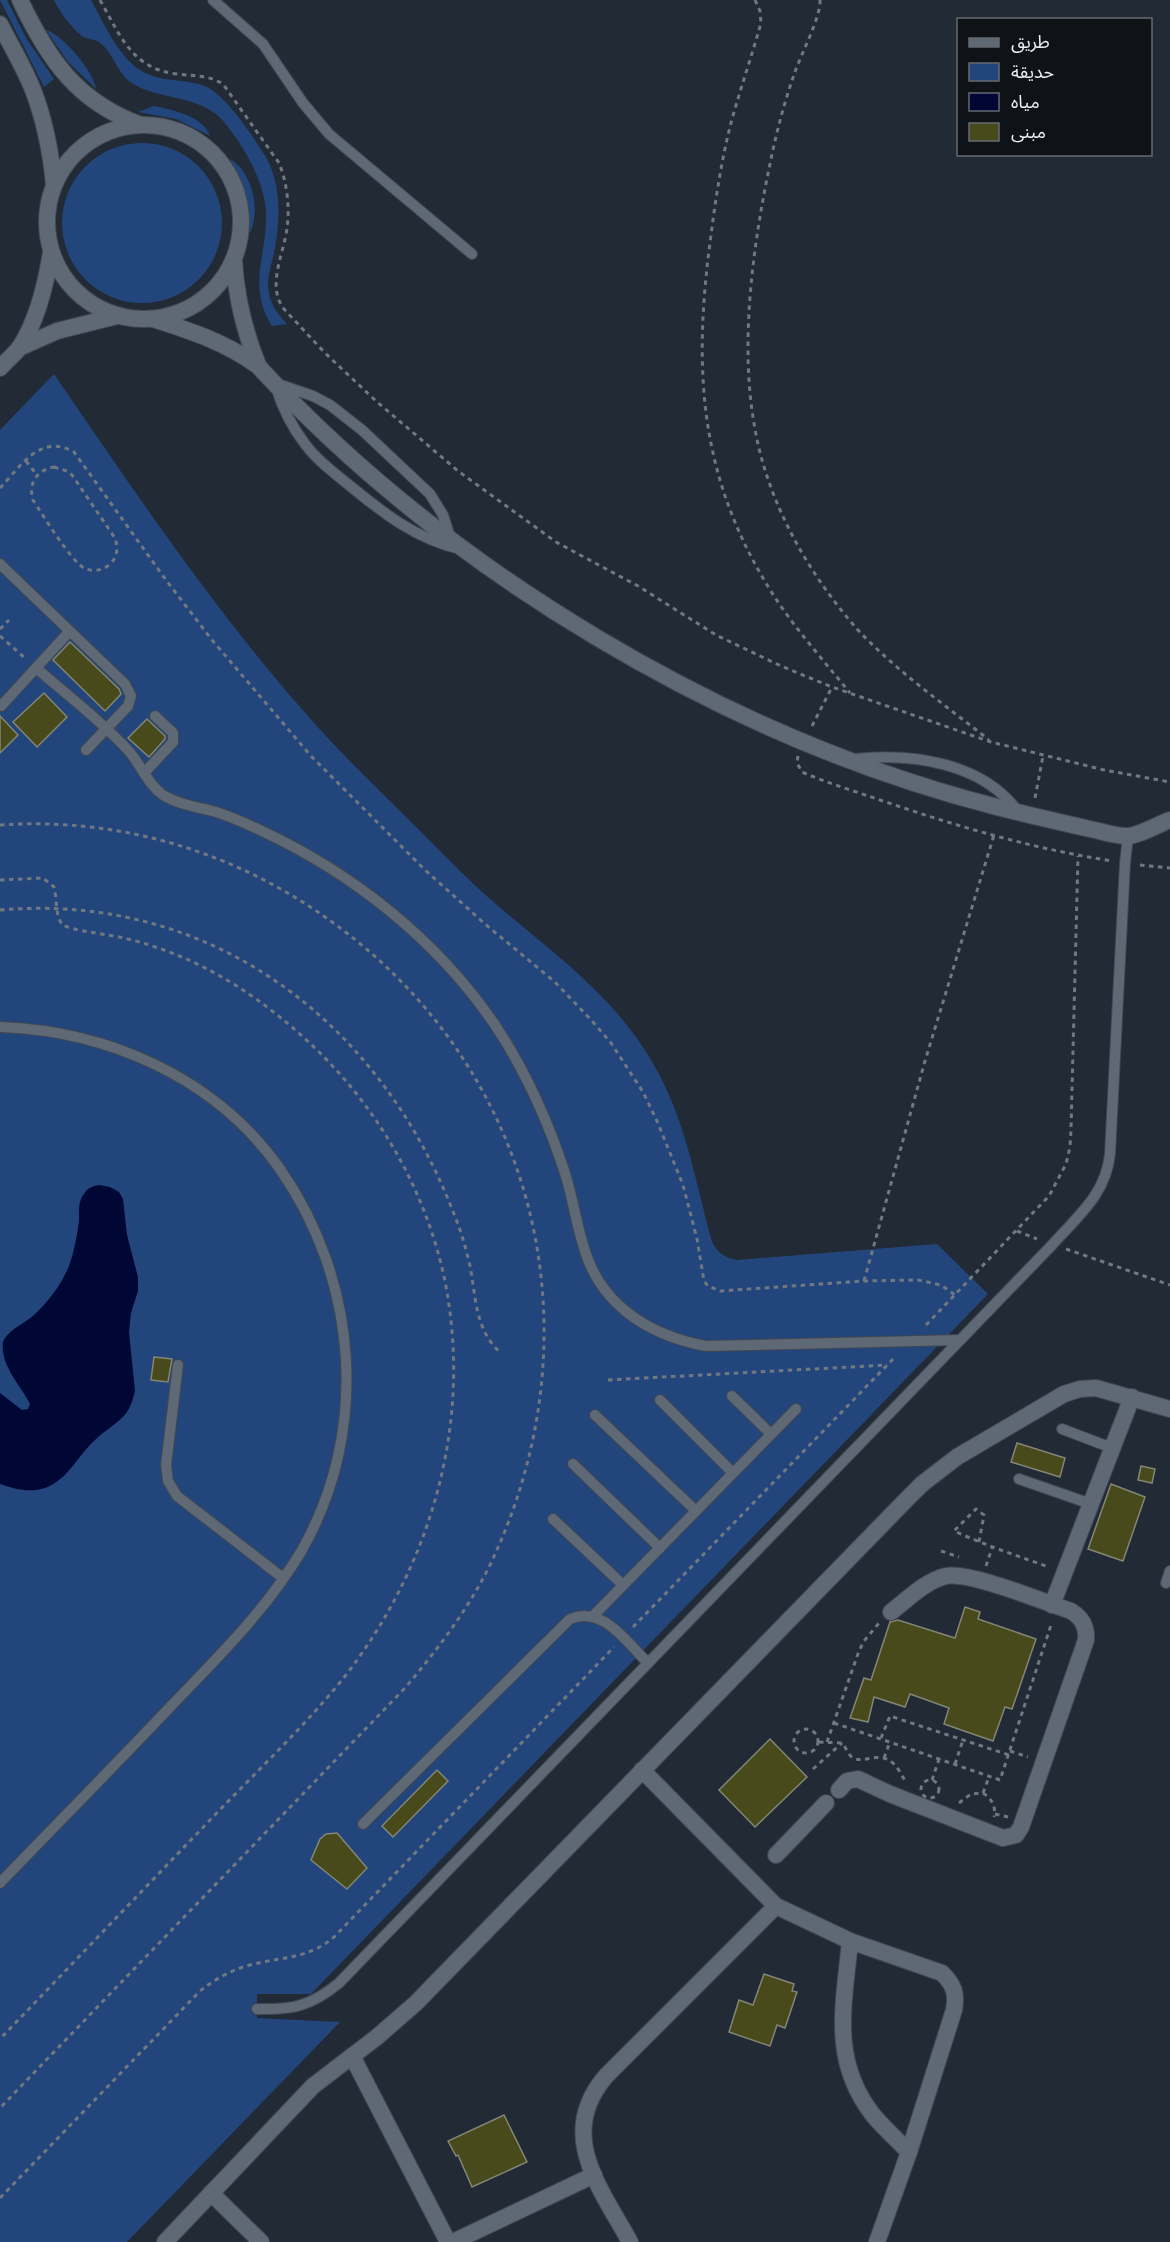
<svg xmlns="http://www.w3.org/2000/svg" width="1170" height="2242" font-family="'PT Sans','Noto Sans Arabic',sans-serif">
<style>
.green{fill:#22467c}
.water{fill:#000734}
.building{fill:#484a1b;stroke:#838575;stroke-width:1.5}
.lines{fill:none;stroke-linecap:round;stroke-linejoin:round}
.service-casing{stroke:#414751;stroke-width:12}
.minor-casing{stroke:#414751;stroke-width:18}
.tertiary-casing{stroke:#414751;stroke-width:18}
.path{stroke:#727882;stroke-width:3;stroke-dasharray:4.5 4.5;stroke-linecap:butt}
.service{stroke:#5f6875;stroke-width:10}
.minor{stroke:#5f6875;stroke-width:16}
.tertiary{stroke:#5f6875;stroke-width:16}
</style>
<rect width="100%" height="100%" fill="#222a35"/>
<g class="green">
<polygon points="0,0 7,0 26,38 54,79 44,87"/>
<path d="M54 0H91C104 23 116 52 137 68 158 83 179 78 202 85 224 91 255 139 267 159 282 188 280 222 274 253 271 266 266 280 269 293 271 306 279 315 287 324L272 326C246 284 268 255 266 211 264 180 243 145 224 122 203 96 164 100 137 86 116 76 115 53 99 42 94 39 86 39 82 36 71 27 60 13 54 0Z"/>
<path d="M46 30C63 35 94 72 96 89L68 62Z"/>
<path d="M154 106C172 110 204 116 210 136L176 119 138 112Z"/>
<circle cx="142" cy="223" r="80"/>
<path d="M230 159C252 172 261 209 250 233L246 194Z"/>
<path d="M54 374C139 498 222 622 324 734 349 761 376 787 402 813 429 839 454 866 481 891 548 951 619 995 661 1078 687 1129 697 1187 712 1242 718 1253 725 1258 737 1260L937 1244 988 1294 311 1994H257V2018L340 2022 127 2242H0V430Z"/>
</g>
<path class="water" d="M99 1185 110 1187 119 1192 123 1199 127 1235 138 1277V1291L131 1313 129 1332 135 1391C133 1399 131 1406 127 1412 118 1424 105 1430 95 1440 78 1455 69 1479 45 1488 29 1493 15 1489 0 1484V1393L22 1410 28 1409 30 1404C21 1385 0 1366 3 1342 8 1330 25 1323 34 1315 49 1301 61 1285 69 1266 74 1252 77 1236 79 1221 79 1212 78 1201 84 1194 87 1188 93 1186 99 1185Z"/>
<g class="building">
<polygon points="70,642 119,689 121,694 105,711 53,660"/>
<polygon points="44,693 67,717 37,747 13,722"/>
<polygon points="0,716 18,735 0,753"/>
<polygon points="147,719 165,736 165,739 149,757 128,738"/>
<polygon points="154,1357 172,1359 168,1382 151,1380"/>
<polygon points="1017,1443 1065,1458 1060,1477 1011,1462"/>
<polygon points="1141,1466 1155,1469 1152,1483 1138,1480"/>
<polygon points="1111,1484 1145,1497 1123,1561 1088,1549"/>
<polygon points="965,1607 980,1612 978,1619 1036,1639 1012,1709 1005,1707 993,1741 944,1724 949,1708 910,1694 905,1707 874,1697 868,1722 850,1718 864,1678 871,1680 890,1622 898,1620 955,1638"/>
<polygon points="770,1739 807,1777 755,1827 719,1790"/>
<polygon points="437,1770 448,1781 393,1837 382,1826"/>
<polygon points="337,1833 367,1868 347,1889 311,1860 320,1839 326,1834"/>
<polygon points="764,1974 794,1984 792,1991 797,1992 785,2028 777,2025 770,2046 729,2032 739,2000 753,2005"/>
<polygon points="504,2115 527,2162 472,2187 458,2155 456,2156 448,2141"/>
</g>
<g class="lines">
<g class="service-casing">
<g id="service">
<polyline points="213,0 263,44 303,103 329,134 472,254"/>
<polyline points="278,384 313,396 330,405 362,430 430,494 443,515 450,537"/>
<path d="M276 387C282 407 292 427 305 444 317 460 333 472 349 485 383 513 416 539 460 549"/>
<polyline points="0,564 125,684 131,696 128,706 86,750"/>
<path d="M36 668C66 694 99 719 126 748 140 762 147 784 163 795 179 805 198 807 216 812 232 817 247 824 262 831 354 874 438 941 495 1025 525 1070 547 1119 564 1170 574 1200 577 1233 589 1262 609 1311 656 1337 706 1346L960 1340"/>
<polyline points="1,706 69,632"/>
<path d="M854 759C912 753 983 762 1019 813"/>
<polyline points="145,772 173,742 173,733 155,716"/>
<path d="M0 1027C109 1031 216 1078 280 1169 358 1281 370 1430 302 1550 268 1608 219 1656 173 1704 116 1764 58 1823 0 1883"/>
<polyline points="178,1365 166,1465 168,1481 177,1496 283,1578"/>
<polyline points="732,1396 771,1434"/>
<polyline points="660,1400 733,1473"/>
<polyline points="595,1415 696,1511"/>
<polyline points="1062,1429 1112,1448"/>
<polyline points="573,1464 660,1548"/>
<polyline points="1019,1479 1091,1504"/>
<polyline points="553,1519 623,1585"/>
<polyline points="1166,1583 1170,1571"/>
<polyline points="593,1616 796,1409"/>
<path d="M363 1824 570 1619C603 1605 627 1643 648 1663"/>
<path d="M257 2009C293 2010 311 2006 339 1983L1052 1245C1078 1216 1106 1194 1110 1154L1125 863 1128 837"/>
</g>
</g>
<g class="minor-casing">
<g id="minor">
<polyline points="1052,1605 1132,1397"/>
<path d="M642 1770 776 1906 850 1941 942 1973C954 1985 957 1993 954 2010L909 2152 877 2242"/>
<path d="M839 1790 847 1781 858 1779 890 1794 1003 1838 1016 1835 1021 1827 1086 1640C1087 1626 1082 1618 1071 1611 1043 1602 970 1571 946 1576 925 1581 907 1600 891 1612"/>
<polyline points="776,1855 826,1803"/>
<path d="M850 1941C844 2005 830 2060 873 2115 884 2128 897 2140 909 2152"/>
<polyline points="352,2056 448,2242"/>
<polyline points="211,2193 261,2242"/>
<polyline points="165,2242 313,2086 377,2037 416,2003 905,1501 922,1484 957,1457 1064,1394 1080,1389 1096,1388 1170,1409"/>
<polyline points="453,2242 594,2175"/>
<path d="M630 2242C600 2187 556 2134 606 2076L776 1906"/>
</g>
</g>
<g class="tertiary-casing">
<g id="tertiary">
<path d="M20 0C48 59 77 102 141 125"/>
<path d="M0 24C11 46 24 67 33 90 45 121 51 153 54 185"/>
<circle cx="144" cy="222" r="97"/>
<path d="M234 260C236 297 244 330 258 365"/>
<path d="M153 319C191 331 225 342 258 366 447 571 726 738 997 807 1028 815 1059 822 1090 829 1101 831 1114 836 1126 836 1136 837 1159 824 1170 820"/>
<polyline points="19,348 57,331 117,316"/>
<path d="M0 368C6 361 15 354 20 347 38 319 46 284 51 252"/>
</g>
</g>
<g class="path">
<path d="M100 0C120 35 132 69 177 74 193 76 209 75 223 84L279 163C287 182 290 208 287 228 284 254 266 286 284 309L325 353 376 401 458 471 556 542 638 586 716 635 781 666 832 687 991 742 1104 770 1170 782"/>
<path d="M755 0 760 11 761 23C752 55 741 87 732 119 722 157 716 196 711 235 694 360 697 466 763 578 787 620 820 656 850 693"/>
<path d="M820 0C821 17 801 54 795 72 785 100 777 130 771 159 753 244 739 344 755 429 768 503 808 573 857 629 896 671 944 704 989 740"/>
<polyline points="26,461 37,475"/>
<path d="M54 467 67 471 72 475 115 538C118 547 118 557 110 564 103 571 92 572 84 568 71 561 42 514 33 500 28 483 37 470 54 467Z"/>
<path d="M0 488C21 466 40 433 74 452L166 580 212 640 311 756 425 870 485 924 555 982 593 1022 611 1043 643 1092 657 1121 683 1185 697 1239 704 1281 708 1286 720 1291 864 1281 918 1280 941 1285 955 1295"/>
<polyline points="0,629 9,620"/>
<polyline points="0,636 26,659"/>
<polyline points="812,726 832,687"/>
<path d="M798 756 797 763 802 772C827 783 854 791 880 800 956 826 1033 849 1113 861"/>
<polyline points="1035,798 1043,756"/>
<path d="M0 825C116 817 230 850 325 917 538 1066 602 1334 489 1567 467 1611 437 1650 405 1688L0 2108"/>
<polyline points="1140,865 1170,868"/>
<path d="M0 880 43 878 54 887C57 898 55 915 62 924 68 931 116 935 128 939 184 953 232 979 276 1014 359 1079 419 1169 443 1272 475 1416 433 1565 342 1680 302 1729 255 1773 211 1819 141 1892 70 1966 0 2039"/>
<path d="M0 910C211 892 380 1021 454 1214 461 1231 466 1248 470 1266 476 1297 475 1331 501 1353"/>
<polyline points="1017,1231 1037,1239"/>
<polyline points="1066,1249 1170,1285"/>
<polyline points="864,1281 925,1061 994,835"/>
<polyline points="926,1325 1049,1196 1066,1164 1070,1147 1071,1129 1078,856"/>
<polyline points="608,1380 887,1365"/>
<path d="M979 1542 984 1515 976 1509 954 1531C985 1545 1017 1556 1049 1567"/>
<polyline points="941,1551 959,1557"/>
<polyline points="986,1566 992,1548"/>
<polyline points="633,1627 896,1356"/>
<polyline points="834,1723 1000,1780 1052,1622"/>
<circle cx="806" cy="1741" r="12"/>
<polyline points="881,1738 890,1716 1009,1755"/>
<path d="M819 1742 842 1743C846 1747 848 1755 853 1758 865 1764 880 1750 894 1764 899 1769 901 1775 905 1780"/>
<polyline points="827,1742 859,1651 864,1641 879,1623"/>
<polyline points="1010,1751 1028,1757"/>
<polyline points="884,1758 890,1742"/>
<polyline points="955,1764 963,1740"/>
<polyline points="813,1769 842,1743"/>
<circle cx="930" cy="1789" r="9"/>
<polyline points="932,1780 939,1759"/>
<polyline points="983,1793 989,1777"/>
<path d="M959 1803 971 1794 983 1793C992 1799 996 1806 994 1817"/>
<polyline points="995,1814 1008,1817"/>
<path d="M0 2198 200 1991C215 1979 231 1970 250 1965 280 1957 309 1959 334 1937L614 1647"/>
</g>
<use href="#service" class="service"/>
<use href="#minor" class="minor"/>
<use href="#tertiary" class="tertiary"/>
</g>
<rect x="957" y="18" width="195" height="138" fill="#0f1217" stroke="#676a71" stroke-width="1.5"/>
<rect x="969" y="38" width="30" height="9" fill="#5f6875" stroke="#676a71" stroke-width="1.5"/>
<text x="1011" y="48" font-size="18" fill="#eaeff7">طريق</text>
<rect x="969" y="63" width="30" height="18" fill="#22467c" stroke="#676a71" stroke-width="1.5"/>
<text x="1011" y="78" font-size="18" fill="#eaeff7">حديقة</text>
<rect x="969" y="93" width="30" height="18" fill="#000734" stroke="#676a71" stroke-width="1.5"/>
<text x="1011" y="108" font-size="18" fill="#eaeff7">مياه</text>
<rect x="969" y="123" width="30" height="18" fill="#484a1b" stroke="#676a71" stroke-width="1.5"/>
<text x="1011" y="138" font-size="18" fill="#eaeff7">مبنى</text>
</svg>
